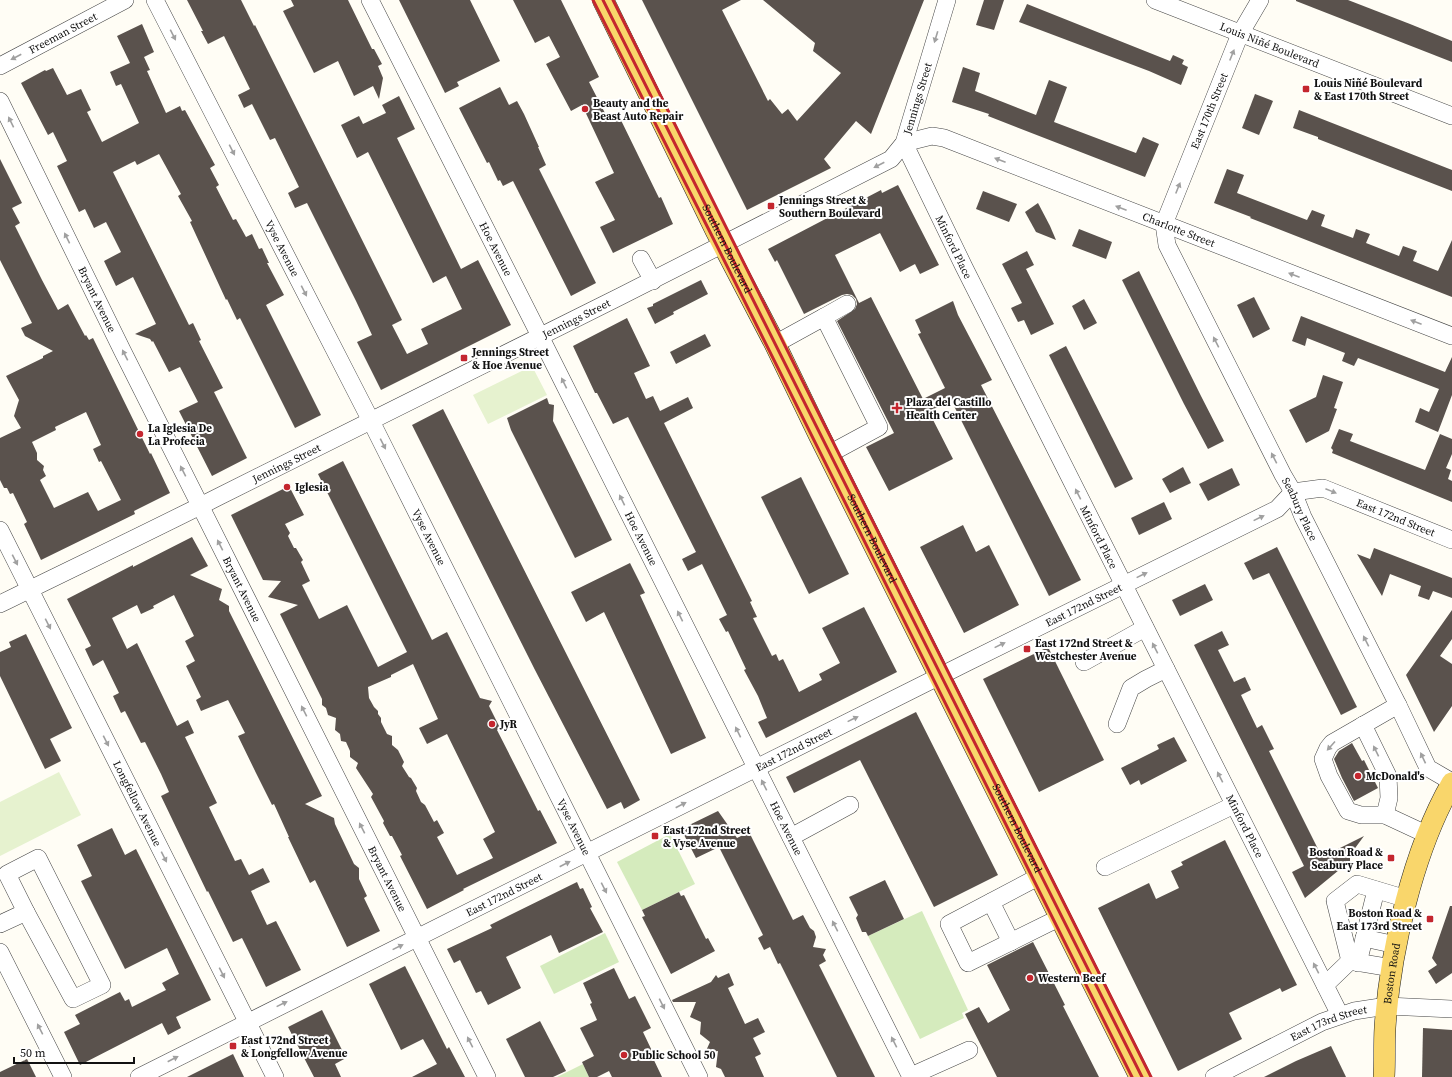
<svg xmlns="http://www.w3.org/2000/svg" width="1452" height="1077" font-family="'Source Serif 4',serif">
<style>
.green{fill:#d5ebbd}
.pitch{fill:#e6f2cf}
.building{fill:#5a524d;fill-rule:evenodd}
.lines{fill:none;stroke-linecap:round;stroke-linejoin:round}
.minor-casing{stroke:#444;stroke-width:18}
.major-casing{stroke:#222;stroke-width:22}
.minor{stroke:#fff;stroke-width:17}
.major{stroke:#f9d66b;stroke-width:21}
.rail{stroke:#c4262e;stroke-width:3}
.oneway{fill:#a0a0a0}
.poi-dot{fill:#c4262e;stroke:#fff;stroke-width:1.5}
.labels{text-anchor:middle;stroke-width:4;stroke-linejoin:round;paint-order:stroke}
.street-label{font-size:11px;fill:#111;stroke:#fff}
.poi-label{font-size:11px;font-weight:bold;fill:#111;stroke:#fff;text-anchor:start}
</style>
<rect width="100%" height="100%" fill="#fffdf5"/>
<g class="green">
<polygon points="670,834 695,884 642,910 617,862"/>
<polygon points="922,911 968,1010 962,1013 964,1018 920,1039 868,936"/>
<polygon points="605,933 619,962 554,994 540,966"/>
<polygon points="583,1064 589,1077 557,1077"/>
</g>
<g class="pitch">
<polygon points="532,366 547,395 488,424 473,395"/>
<polygon points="59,772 81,815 0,856 0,802"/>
</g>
<g class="building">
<polygon points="187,0 241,0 254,26 255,25 402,320 392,325 407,354 428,344 421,329 462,309 446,276 433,283 368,152 357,158 341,125 359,116 363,124 386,113 382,105 399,96 415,129 397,138 461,269 478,260 511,325 381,390 357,342 372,335 356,301 307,203 295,208 288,193 299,187 275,138 270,140 252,104 244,108 238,95 250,89 224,36 208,44 201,31 203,31"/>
<polygon points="291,0 348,0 372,49 374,49 382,64 378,66 383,78 379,99 373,86 354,96 338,61 314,73 283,11 294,6"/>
<polygon points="399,0 470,0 500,61 457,82 459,86 445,93"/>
<polygon points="513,0 561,0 599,77 589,82 607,117 617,112 659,198 661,197 673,224 613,253 600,227 615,220 595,182 614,173 582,105 571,111 546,64 560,57 549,36 535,43"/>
<polygon points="642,0 741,0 722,10 768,101 770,99 782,114 788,109 797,121 841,73 813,51 815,43 763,0 924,0 871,134 856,121 824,159 831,168 747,210"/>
<polygon points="984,0 1004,0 994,30 976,25"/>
<polygon points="1296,0 1348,0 1410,24 1452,41 1452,62 1296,1"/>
<polygon points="1027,4 1170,61 1173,55 1184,60 1182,64 1188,67 1181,85 1149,71 1019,22"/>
<polygon points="142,24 154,52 144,57 150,70 147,71 166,113 180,106 182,111 185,110 215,165 210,168 219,185 216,187 233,220 236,219 246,237 252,234 259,249 262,248 269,263 267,263 284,295 266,305 321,415 295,428 240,318 237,320 227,299 226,300 190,222 192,221 178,196 181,194 159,154 137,165 135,161 113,172 189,325 193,323 201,340 199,341 223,388 214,392 247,458 212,476 179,411 198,402 180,367 169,372 153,341 152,342 150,339 135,334 156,324 133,277 116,286 104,261 121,252 106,222 94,228 85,209 79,212 57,166 67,161 53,132 48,135 21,83 45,70 46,71 53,68 67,95 81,89 91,110 87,112 102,142 139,123 121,84 116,86 110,72 130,63 117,36"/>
<polygon points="963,67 980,73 975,91 1036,115 1049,80 1067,87 1054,122 1136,153 1143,137 1159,144 1145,177 988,116 989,114 952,102"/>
<polygon points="500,87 509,105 517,101 524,114 539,147 538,147 546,165 539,169 596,283 571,296 513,181 503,186 500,180 498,181 489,162 487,163 459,108"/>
<polygon points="1255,94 1273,101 1259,135 1242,128"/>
<polygon points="1299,110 1452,170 1452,191 1318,139 1318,137 1293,128"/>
<path d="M0 159 22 203 12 208 20 223 15 226 42 280 58 310 68 304 85 336 86 335 89 340 93 338 150 454 151 453 170 493 134 511 135 514 41 560 24 524 27 522 13 493 10 494 7 488H4L0 480V438L21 428 14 416 19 400 6 376 43 358V356L53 351 25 336 21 328 32 323 0 260ZM86 412 101 445 93 449 99 462 101 461 121 500 98 511 88 492 54 508 40 480 46 476 43 470 44 466 37 460V453L32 442 56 430 55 427Z"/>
<polygon points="1227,169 1244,175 1237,193 1307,220 1312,210 1325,215 1321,226 1353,238 1356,229 1370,234 1366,243 1399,256 1403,246 1417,251 1413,261 1438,271 1452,240 1452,297 1250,218 1251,217 1214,203"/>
<polygon points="898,185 939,265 920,274 915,264 900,272 880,233 835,255 859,303 871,297 923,399 945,388 918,334 921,333 915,320 953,301 958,315 992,380 981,385 1081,580 1049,596 951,400 929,412 953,459 889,491 866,447 894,433 837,321 855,309 857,304 856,299 852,295 847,294 842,295 804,314 777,260 775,262 768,249 881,190 882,193"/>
<polygon points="983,191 1017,204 1009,222 976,209"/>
<polygon points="1038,203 1050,226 1056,240 1036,232 1025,212"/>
<polygon points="1079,229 1112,242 1106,259 1072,246"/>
<polygon points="1027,251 1034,265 1026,269 1054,324 1031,335 1024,320 1018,322 1011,308 1022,303 1002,264"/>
<polygon points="1139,271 1201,396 1224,441 1208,449 1184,404 1122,280"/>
<polygon points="701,280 708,294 673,312 674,314 655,324 647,308 653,306 653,304"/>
<polygon points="1254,297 1270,329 1253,338 1237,305"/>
<polygon points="1084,299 1097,323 1084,330 1072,306"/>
<polygon points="1301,316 1445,372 1452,357 1452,395 1438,432 1415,422 1420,408 1429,412 1439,389 1358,358 1354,366 1342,361 1345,353 1307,338 1305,346 1292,341"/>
<polygon points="627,318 650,366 634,373 646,399 653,396 660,411 688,397 693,408 664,423 752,601 750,602 757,617 753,618 772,656 776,654 779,661 783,659 799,692 822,680 819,674 840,663 822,628 864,607 897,672 766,738 758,722 767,718 758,696 744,670 746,669 728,631 726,632 719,619 727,615 702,564 688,571 682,559 696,552 639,439 628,417 613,424 597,393 595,393 573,346"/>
<polygon points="705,334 711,346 676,364 670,352"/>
<polygon points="1066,346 1133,479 1115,488 1049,355"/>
<polygon points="1323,375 1343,382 1334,408 1337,409 1329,431 1306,443 1289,410 1316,397"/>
<polygon points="547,398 549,404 554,405 553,421 612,540 575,558 511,430 507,418"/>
<polygon points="443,409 640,800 624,809 621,802 607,809 535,670 412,425"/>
<polygon points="1339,429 1353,434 1350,441 1425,470 1440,434 1452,439 1452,454 1446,468 1451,470 1448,479 1452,481 1452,502 1332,453 1333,450 1331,448"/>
<path d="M343 461 432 640 447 632 480 698 492 701 489 706 500 728 497 730 531 797 538 811 540 810 557 843 463 889 464 890 427 909 400 856 402 855 392 836H390L383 823 384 821 371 797 373 794 356 768 358 763 350 757V751L346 742 341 741 340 734 335 730 336 718 328 715 326 708 322 705V699L280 614 298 605 268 597 281 581 263 580 231 515 289 486 304 515 285 524 290 533 288 536 294 548H296L303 560 301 562 310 581 302 585 319 619 347 605 378 667 407 652 318 474ZM413 664 438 719 419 728 427 744 447 734 495 832 483 839 493 858 457 875 437 837 444 833 437 820 434 822 425 805 421 802 416 791 417 788 411 778 409 777 402 766 404 762 398 750 392 745V736L387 734 381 722V718L378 714V711L374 707 369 698 368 687 391 677V675Z"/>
<polygon points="1183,467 1191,483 1170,493 1162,479"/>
<polygon points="1232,468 1240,485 1208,501 1199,484"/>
<polygon points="801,477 849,574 809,594 761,497"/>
<polygon points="1164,502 1172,519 1139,535 1131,518"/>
<polygon points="963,525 976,552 989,545 1019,605 964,633 920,547"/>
<polygon points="192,537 208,566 190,575 222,589 219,600 229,606 229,611 322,796 305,804 334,818 335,824 354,864 359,868 359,879 367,896 364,898 380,931 347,947 315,880 310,883 288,837 289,837 274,804 272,805 256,773 238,736 245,733 228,700 201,711 196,700 201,697 186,666 195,661 185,641 194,636 174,595 153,606 154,608 141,614 137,605 112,618 127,649 137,643 177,726 188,720 194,733 185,737 217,803 209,807 235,861 241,859 249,875 263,868 270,882 251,891 267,925 276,921 301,970 266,987 242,938 233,942 208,891 207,892 161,796 169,792 161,774 145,742 141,743 125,711 121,713 113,696 119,693 103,660 93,666 85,649 91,646 67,599 133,565 133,567"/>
<polygon points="1277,547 1357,707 1341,715 1269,573 1253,580 1244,563"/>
<polygon points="1374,548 1452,578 1452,598 1433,591 1429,600 1418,596 1421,586 1390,574 1382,596 1357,554 1370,559"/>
<polygon points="630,563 645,593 640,595 706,738 671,754 604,612 586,622 571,592"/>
<polygon points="1205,584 1213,600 1180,616 1172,600"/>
<polygon points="1452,610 1452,639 1440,656 1452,664 1452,706 1434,732 1406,675"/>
<polygon points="1222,631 1229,645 1218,650 1234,682 1245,677 1251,690 1241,695 1257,728 1262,725 1274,749 1269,751 1322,857 1364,836 1350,855 1350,861 1305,898 1292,872 1304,866 1194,645"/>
<polygon points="26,634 72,728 50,739 61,761 45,769 0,676 0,652 11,647 9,642"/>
<polygon points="1048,647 1104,760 1039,792 983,679"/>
<polygon points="916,712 998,875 934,907 860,760 794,793 786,777"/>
<polygon points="1174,737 1187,761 1141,785 1139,780 1130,785 1121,768 1159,749 1157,745"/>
<polygon points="1352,743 1362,761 1364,760 1378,788 1354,801 1342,778 1334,759 1339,751"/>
<polygon points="718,811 737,838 749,832 793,920 803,915 810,928 814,931 816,937 813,947 826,949 823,955 826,961 819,965 875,1077 837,1077 780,963 778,964 770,947 764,950 758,938 763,935 719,847 696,858 681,829"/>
<polygon points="112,828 125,855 136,849 211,1000 176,1017 181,1028 168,1035 162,1023 80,1065 64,1032 80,1024 75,1015 120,992 125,1001 129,999 132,1007 166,990 162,983 179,974 167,948 125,969 81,881 92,876 77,845"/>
<polygon points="1225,840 1297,985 1282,992 1280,988 1229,1013 1242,1039 1178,1071 1098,908 1149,883 1156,899 1179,888 1171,871 1183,865 1181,862"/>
<polygon points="885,880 904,919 868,936 866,932 862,932 856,918 858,915 849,897"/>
<polygon points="577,882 580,889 583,888 592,907 590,908 603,932 559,953 551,935 506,957 521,988 488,1005 481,991 476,993 460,960 454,963 447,949 492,928 490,925"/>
<polygon points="679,892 681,896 684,895 706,939 708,938 715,951 671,974 642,917 645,916 642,910"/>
<polygon points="1450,906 1452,906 1452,973 1436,984 1428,971 1437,965 1432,958"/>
<polygon points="1033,942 1065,1005 1063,1006 1099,1077 997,1077 965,1014 979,1007 988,1023 1010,1010 987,965"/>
<polygon points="405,966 447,1049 449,1047 465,1077 412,1077 437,1064 423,1039 401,1050 369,984"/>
<polygon points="614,968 629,999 635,996 651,1028 643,1032 653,1053 651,1054 662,1077 612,1077 609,1071 597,1077 589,1077 582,1062 594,1056 580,1028 597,1020 590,1004 592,1003 583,983"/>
<polygon points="729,973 734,985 728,988 745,1024 758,1018 765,1032 753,1038 761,1054 755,1057 764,1077 725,1077 721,1069 716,1067 718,1051 705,1053 710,1042 700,1034 701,1022 690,1017 696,1002 673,1002 672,1000 711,982 716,975 718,978"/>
<polygon points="322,1010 346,1058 335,1064 341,1077 314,1077 288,1027"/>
<polygon points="540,1021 566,1071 553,1077 525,1077 506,1039"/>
<polygon points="1423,1028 1452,1030 1452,1077 1422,1077"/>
<polygon points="1331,1046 1346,1077 1264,1077 1296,1061"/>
<polygon points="233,1054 244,1077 187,1077"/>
<polygon points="27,1059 36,1077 0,1077 0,1072"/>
</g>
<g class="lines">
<g class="minor-casing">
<g id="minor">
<path id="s1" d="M155 0 371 421 699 1077"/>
<path id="s2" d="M370 0 540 336 911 1077"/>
<path id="s3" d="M1155 0 1452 116"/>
<path id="s4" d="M1260 0 1240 34 1164 224 1167 245 1283 475 1293 492 1303 517 1398 705 1428 768 1452 782"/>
<path id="s5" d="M0 66 125 0"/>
<path id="s6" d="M0 101 122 350 487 1077"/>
<polyline points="641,259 653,281"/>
<polyline points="824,317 847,304"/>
<polyline points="775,344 824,317 879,427 829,454"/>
<path id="s7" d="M0 530 275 1077"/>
<path id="s8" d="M0 604C73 568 147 533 220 496 445 385 668 273 891 159L904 143 947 0"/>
<polyline points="1084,662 1145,628"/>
<polyline points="1398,705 1332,743 1328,748 1323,759 1329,776 1348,811 1361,815 1385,815 1428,835"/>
<polyline points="1117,724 1131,688 1146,679 1166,669"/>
<polyline points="1363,725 1388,776 1389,798 1385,815"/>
<polyline points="791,837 850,805"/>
<polygon points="38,858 102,985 73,999 26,912 7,874"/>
<polyline points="1105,867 1234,805"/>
<polyline points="1040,876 949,924 968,963 1061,917"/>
<polyline points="991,902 1011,942"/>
<polyline points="0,924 26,912"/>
<polyline points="1364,938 1396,945"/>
<polyline points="0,952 63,1077"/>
<polyline points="1358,963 1376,890"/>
<polyline points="1392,968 1350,961 1335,901 1357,884 1407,899"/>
<polyline points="1325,985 1350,961"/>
<path id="s9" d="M1340 1015 964 267 904 143 932 136 944 138 1452 336"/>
<polyline points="911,1076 969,1050"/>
<path id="s10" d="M139 1077 966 663 1277 509 1293 492 1323 488 1452 540"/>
<path id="s11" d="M1214 1077 1322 1022 1354 1011 1387 1006 1452 1009"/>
</g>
</g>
<g class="major-casing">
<g id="major">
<polyline points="603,0 716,231 775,344 819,435 1140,1077"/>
<path id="s12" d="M1384 1077C1385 1061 1384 1044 1385 1028 1390 951 1413 851 1452 783"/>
</g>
</g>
<use href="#minor" class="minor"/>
<use href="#major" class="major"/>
<g class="rail">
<polyline points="593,0 714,240 1132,1077"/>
<path id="s13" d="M603 0 1142 1077"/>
<polyline points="613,0 815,406 1151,1077"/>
</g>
</g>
<defs><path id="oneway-solid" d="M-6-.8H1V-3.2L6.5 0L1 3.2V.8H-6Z"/></defs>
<g class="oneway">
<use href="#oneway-solid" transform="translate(173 35) rotate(63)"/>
<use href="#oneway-solid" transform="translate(936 37) rotate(107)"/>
<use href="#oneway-solid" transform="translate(1232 55) rotate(-68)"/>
<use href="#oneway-solid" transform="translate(16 57) rotate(152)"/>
<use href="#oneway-solid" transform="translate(11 122) rotate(-116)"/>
<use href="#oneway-solid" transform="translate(232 150) rotate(63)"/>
<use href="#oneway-solid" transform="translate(1000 160) rotate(-159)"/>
<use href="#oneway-solid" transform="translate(879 165) rotate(153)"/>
<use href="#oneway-solid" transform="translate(1178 188) rotate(-68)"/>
<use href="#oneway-solid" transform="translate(1121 208) rotate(-159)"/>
<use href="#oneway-solid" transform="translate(67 238) rotate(-116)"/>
<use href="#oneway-solid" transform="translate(1294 275) rotate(-159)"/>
<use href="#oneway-solid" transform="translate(304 291) rotate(63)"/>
<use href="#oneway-solid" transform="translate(1416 322) rotate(-159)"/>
<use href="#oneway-solid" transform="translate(1216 342) rotate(-117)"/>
<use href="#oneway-solid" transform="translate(125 355) rotate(-117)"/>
<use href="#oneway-solid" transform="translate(564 383) rotate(-116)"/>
<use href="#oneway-solid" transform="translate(383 444) rotate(63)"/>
<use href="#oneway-solid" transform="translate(1274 458) rotate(-117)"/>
<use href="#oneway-solid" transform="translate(183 471) rotate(-117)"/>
<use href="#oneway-solid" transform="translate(1331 491) rotate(22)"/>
<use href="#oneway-solid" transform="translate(1078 494) rotate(-117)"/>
<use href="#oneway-solid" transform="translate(622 500) rotate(-116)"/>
<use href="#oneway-solid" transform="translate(1259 518) rotate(-26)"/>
<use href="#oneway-solid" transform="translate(220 545) rotate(-117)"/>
<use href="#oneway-solid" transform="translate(15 560) rotate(63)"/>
<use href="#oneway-solid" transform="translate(1142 575) rotate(-26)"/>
<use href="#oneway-solid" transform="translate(680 616) rotate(-116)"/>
<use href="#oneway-solid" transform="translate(48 624) rotate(63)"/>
<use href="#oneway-solid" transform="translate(1366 641) rotate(-117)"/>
<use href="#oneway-solid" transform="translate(1000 645) rotate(-26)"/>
<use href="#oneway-solid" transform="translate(1155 648) rotate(-117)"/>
<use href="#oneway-solid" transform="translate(304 711) rotate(-117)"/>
<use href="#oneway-solid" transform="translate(853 719) rotate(-26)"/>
<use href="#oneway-solid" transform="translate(738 732) rotate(-116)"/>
<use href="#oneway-solid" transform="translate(106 741) rotate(63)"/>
<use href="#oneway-solid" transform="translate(1331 746) rotate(132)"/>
<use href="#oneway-solid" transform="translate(1376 751) rotate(-116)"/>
<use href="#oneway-solid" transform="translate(1423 758) rotate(-115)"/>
<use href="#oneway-solid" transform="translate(1220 777) rotate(-117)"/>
<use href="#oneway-solid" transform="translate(764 785) rotate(-117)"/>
<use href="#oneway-solid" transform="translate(681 805) rotate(-27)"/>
<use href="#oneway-solid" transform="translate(362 828) rotate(-117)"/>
<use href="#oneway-solid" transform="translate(164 857) rotate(63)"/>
<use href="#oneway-solid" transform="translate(565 864) rotate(-27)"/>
<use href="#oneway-solid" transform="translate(604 888) rotate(63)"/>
<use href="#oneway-solid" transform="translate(835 926) rotate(-117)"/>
<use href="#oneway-solid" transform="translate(398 947) rotate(-26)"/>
<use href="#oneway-solid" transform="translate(1316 968) rotate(-117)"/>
<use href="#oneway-solid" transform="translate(222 973) rotate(63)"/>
<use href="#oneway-solid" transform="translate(282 1004) rotate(-26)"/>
<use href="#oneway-solid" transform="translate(662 1004) rotate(63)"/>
<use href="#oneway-solid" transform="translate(40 1029) rotate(-117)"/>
<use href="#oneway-solid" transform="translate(470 1042) rotate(-117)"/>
<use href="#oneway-solid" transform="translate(894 1042) rotate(-117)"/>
<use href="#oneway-solid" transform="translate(173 1059) rotate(-27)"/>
</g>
<g class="poi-dot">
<rect x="1302" y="85" width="8" height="8" rx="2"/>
<circle cx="585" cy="109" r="4"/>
<rect x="767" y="202" width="8" height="8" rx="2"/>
<rect x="460" y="354" width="8" height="8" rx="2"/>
<path d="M895 402h4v4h4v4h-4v4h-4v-4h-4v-4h4z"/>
<circle cx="140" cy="434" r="4"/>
<circle cx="287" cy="487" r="4"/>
<rect x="1023" y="645" width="8" height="8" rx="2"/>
<circle cx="492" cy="724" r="4"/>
<circle cx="1358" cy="776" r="4"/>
<rect x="651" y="832" width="8" height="8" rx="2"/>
<rect x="1387" y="854" width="8" height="8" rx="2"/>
<rect x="1426" y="915" width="8" height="8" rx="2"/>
<circle cx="1030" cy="978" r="4"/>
<rect x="229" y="1042" width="8" height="8" rx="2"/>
<circle cx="624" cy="1055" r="4"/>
</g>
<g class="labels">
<g class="street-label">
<text dy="4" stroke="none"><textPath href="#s5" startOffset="71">Freeman Street</textPath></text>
<text dy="4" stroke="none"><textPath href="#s3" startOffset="123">Louis Niñé Boulevard</textPath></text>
<text dy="4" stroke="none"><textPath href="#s8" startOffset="1063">Jennings Street</textPath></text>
<text transform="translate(1209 111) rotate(-68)" y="4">East 170th Street</text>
<text dy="4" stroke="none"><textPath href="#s9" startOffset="1268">Charlotte Street</textPath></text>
<text transform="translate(954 247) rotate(64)" y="4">Minford Place</text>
<text dy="4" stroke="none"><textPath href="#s1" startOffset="279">Vyse Avenue</textPath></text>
<text dy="4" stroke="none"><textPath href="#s2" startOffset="279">Hoe Avenue</textPath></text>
<text dy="4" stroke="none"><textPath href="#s13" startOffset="278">Southern Boulevard</textPath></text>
<text dy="4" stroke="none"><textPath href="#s6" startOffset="221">Bryant Avenue</textPath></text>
<text dy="4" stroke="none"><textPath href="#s8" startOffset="643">Jennings Street</textPath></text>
<text dy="4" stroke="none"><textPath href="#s8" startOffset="319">Jennings Street</textPath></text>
<text dy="4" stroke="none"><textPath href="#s4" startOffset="561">Seabury Place</textPath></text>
<text dy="4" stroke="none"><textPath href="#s10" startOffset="1404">East 172nd Street</textPath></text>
<text transform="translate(1099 537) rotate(63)" y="4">Minford Place</text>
<text dy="4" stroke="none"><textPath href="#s1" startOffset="603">Vyse Avenue</textPath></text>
<text dy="4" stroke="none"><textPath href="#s2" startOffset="603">Hoe Avenue</textPath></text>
<text dy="4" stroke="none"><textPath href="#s13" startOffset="602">Southern Boulevard</textPath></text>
<text dy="4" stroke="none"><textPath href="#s6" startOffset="545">Bryant Avenue</textPath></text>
<text dy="4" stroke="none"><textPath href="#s10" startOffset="1056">East 172nd Street</textPath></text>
<text dy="4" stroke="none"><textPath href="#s10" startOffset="732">East 172nd Street</textPath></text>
<text dy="4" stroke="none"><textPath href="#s7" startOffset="306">Longfellow Avenue</textPath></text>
<text transform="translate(1245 826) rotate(63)" y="4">Minford Place</text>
<text dy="4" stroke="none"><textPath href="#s1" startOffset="927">Vyse Avenue</textPath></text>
<text dy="4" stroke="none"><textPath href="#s2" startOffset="927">Hoe Avenue</textPath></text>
<text dy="4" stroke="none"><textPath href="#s13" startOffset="926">Southern Boulevard</textPath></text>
<text dy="4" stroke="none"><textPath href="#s6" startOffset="869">Bryant Avenue</textPath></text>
<text dy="4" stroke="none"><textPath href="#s10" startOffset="408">East 172nd Street</textPath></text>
<text dy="4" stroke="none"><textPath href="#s12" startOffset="104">Boston Road</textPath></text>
<text dy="4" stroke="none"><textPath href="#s11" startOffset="127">East 173rd Street</textPath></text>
</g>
<g class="poi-label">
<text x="1314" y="87">Louis Niñé Boulevard<tspan x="1314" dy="13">&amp; East 170th Street</tspan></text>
<text x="593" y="107">Beauty and the<tspan x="593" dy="13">Beast Auto Repair</tspan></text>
<text x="779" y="204">Jennings Street &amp;<tspan x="779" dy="13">Southern Boulevard</tspan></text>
<text x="472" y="356">Jennings Street<tspan x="472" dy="13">&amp; Hoe Avenue</tspan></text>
<text x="906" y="406">Plaza del Castillo<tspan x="906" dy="13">Health Center</tspan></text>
<text x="148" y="432">La Iglesia De<tspan x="148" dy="13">La Profecia</tspan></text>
<text x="295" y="491">Iglesia</text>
<text x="1035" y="647">East 172nd Street &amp;<tspan x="1035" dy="13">Westchester Avenue</tspan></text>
<text x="500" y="728">JyR</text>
<text x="1366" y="780">McDonald's</text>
<text x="663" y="834">East 172nd Street<tspan x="663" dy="13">&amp; Vyse Avenue</tspan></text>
<text x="1383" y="856" text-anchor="end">Boston Road &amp;<tspan x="1383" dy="13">Seabury Place</tspan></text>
<text x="1422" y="917" text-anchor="end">Boston Road &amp;<tspan x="1422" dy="13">East 173rd Street</tspan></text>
<text x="1038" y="982">Western Beef</text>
<text x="241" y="1044">East 172nd Street<tspan x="241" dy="13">&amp; Longfellow Avenue</tspan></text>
<text x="632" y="1059">Public School 50</text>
</g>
</g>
<path d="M14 1057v6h120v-6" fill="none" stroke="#111111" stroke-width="2"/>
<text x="20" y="1057" font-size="12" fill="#111111" stroke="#ffffff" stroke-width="3" paint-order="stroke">50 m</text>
</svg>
